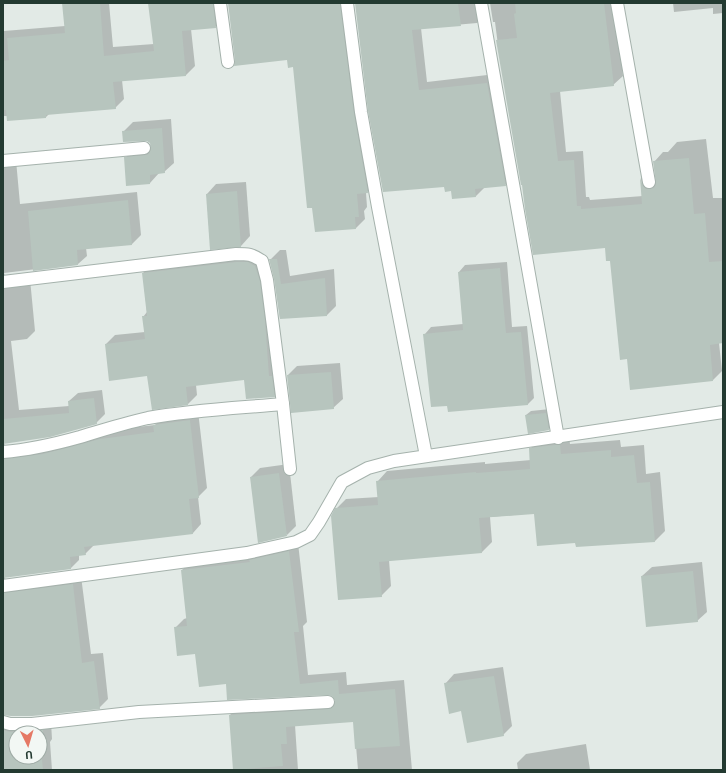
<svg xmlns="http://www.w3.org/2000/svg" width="726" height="773" font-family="Roboto,sans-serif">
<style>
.shadow{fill:#0003;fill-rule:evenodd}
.building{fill:#b7c5be;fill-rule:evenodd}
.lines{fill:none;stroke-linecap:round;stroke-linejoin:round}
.minor-casing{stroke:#a5b2ac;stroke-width:14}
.minor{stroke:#fff;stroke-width:12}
</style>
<rect width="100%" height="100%" fill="#e2eae6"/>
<g class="shadow">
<polygon points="63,3 109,3 113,47 154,44 149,3 223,3 224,18 215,27 191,29 195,66 186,75 122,80 124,99 115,108 49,114 46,117 3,116 3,19 4,31 65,26"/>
<polygon points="229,3 343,3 376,184 366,193 367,207 364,211 365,219 356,228 316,231 294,66"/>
<polygon points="376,3 484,3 486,14 477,23 421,28 427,82 496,74 515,176 505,185 485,187 476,196 452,190"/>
<polygon points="490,3 614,3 623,76 613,85 560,91 566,152 583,151 586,197 589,197 590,200 643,196 641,178 649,170 652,177 657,181 654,162 663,152 668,152 677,142 706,139 713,198 723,198 723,342 719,343 722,371 713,380 628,358 611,260 606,247 523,183 499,53 495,22 493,22"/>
<polygon points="673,3 723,3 723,13 713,14 713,8 674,12"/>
<polygon points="171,119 174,163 164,172 159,173 150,183 127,185 125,158 135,148 152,147 151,143 147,140 124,131 133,122"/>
<path d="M3 159 16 160 20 204 137 192 141 235 132 244 86 248 87 256 78 264 4 273 6 278 30 279 35 331 27 339 11 341 19 410 69 406V401L78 393 102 390 105 414 96 423 4 443 6 448 110 430 155 425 163 416 198 411 207 488 198 497 201 524 193 533 94 545 85 554 79 555V560L71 568 5 577 6 582 81 576 91 654 103 653 108 699 99 708 4 714 7 719 51 722 52 739 50 742 52 770H3ZM16 733H40V757H16Z"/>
<polygon points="246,182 250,236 241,246 211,248 207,194 216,184"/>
<polygon points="280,250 286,250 290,276 334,269 336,306 327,315 280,318 275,279 270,260"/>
<polygon points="262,255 283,387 274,396 245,379 196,385 197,395 188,404 106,344 115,335 145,332 143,317 147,312 143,273 152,264"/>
<polygon points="507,262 512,327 527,326 534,398 528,404 448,404 425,334 431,327 463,324 459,272 465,265"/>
<polygon points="340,363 343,399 333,408 288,375 297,366"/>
<polygon points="550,409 553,425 549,429 526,415 531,411"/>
<polygon points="569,436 570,444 620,440 621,447 644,445 646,474 660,472 665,531 655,541 535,513 490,517 492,542 482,552 389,560 391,586 381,596 336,509 346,499 379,497 378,481 387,471 485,462 485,464 531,460 530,449 540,439"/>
<polygon points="289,464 296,526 287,535 251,477 260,468"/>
<polygon points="298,543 307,622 303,626 308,675 346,672 347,685 404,680 412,770 358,770 354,721 295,725 298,770 235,770 230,715 239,706 336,701 335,697 328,694 227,683 196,653 175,628 184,619 187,618 182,570 191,561"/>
<polygon points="702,562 707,612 697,621 642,576 652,567"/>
<polygon points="503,667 512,726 503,735 462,710 445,684 454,674"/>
<polygon points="586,744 590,770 518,770 517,763 526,754"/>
</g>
<g class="building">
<polygon points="62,3 100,3 104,56 154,51 148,3 213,3 216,28 182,31 186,76 113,82 116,109 46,115 46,118 7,121 6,110 3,110 3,61 9,60 7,38 65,33"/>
<polygon points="228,3 340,3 354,113 368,193 357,194 359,217 355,217 356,229 315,232 312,208 307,208 293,67 288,68 287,60 234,66 235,61"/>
<polygon points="355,3 458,3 461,26 412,30 419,90 487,83 506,186 475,189 476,197 452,199 451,191 445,192 444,187 383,192 368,111"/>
<polygon points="515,3 604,3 614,86 550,93 558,161 574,160 577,206 581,206 581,209 642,204 640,178 643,186 646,189 654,188 656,184 653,161 689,158 694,214 705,213 709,262 723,261 723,343 710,345 713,381 630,390 627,359 620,360 610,261 606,261 605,248 533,255 525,209 522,185 521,185 496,40 517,38 514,14 516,13"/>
<polygon points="162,128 165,173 150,175 150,184 126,186 124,157 145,155 149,154 151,148 150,143 147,141 123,142 122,131"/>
<polygon points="237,191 241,247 210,250 206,194"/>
<polygon points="128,200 132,245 77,250 78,265 33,271 28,211"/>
<polygon points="269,259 277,259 281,284 325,278 327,316 280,319 274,279"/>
<polygon points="236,262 248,262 255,266 260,281 265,320 269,376 272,376 275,397 246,399 244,380 186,387 188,405 152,410 147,376 109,381 105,344 145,339 142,316 147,316 142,273"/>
<polygon points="500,268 506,333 521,332 528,405 448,412 447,406 431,407 423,334 463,330 458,272"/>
<polygon points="331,372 334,409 291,413 287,375"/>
<polygon points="94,398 97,424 50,437 3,444 3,419 69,413 68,401"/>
<polygon points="546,413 549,430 528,434 525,415"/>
<polygon points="190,420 199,498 189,499 193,534 84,547 86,555 70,557 71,569 3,578 3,459 43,454 100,439 154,432 153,425"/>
<polygon points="555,445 560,445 561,454 611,450 611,457 634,455 637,483 650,482 655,542 576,547 575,543 537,546 534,514 479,518 482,553 379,562 382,597 338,600 331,516 335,508 378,505 376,481 476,472 476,473 530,469 529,448"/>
<polygon points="279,473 287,536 258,543 250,477"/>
<polygon points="289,551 299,632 294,632 300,684 338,680 339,694 395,689 400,746 355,749 353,722 286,727 287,744 281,744 283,766 233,770 229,715 328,709 334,706 335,701 332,696 328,695 227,700 226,684 199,687 195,654 177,656 174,627 187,626 181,570 250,562 249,560"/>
<polygon points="693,571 698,622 646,627 641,576"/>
<polygon points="73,584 82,663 94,661 100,709 32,716 11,716 3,715 3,593"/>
<polygon points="494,676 504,736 467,743 461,711 449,714 444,683"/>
<path d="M3 730 10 732 43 730 44 748 41 749 43 770H3ZM16 733H40V757H16Z"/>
</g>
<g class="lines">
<g class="minor-casing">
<g id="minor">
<polyline points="220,3 228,62"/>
<polyline points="347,3 361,112 378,207 426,456"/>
<polyline points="481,3 558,438"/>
<polyline points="617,3 649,182"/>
<polyline points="3,161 144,148"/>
<path d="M3 282 236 254C248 254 252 254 262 261L267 280 283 404 290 469"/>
<path d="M3 452C29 450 55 444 80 437 103 430 125 423 148 418 192 410 238 408 283 404"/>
<polyline points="3,586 247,553 296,542 310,535 319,522 342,482 368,468 394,461 723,412"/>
<polyline points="3,722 10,724 32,724 139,712 328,702"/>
</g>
</g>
<use href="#minor" class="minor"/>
</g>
<rect width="726" height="773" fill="none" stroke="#233a31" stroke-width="8"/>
<g transform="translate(28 745) rotate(175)"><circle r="19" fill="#f2f7f4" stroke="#9faba6"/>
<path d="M0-3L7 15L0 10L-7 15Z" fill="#e57865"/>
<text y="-6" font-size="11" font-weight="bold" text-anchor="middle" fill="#233a31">U</text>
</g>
</svg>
